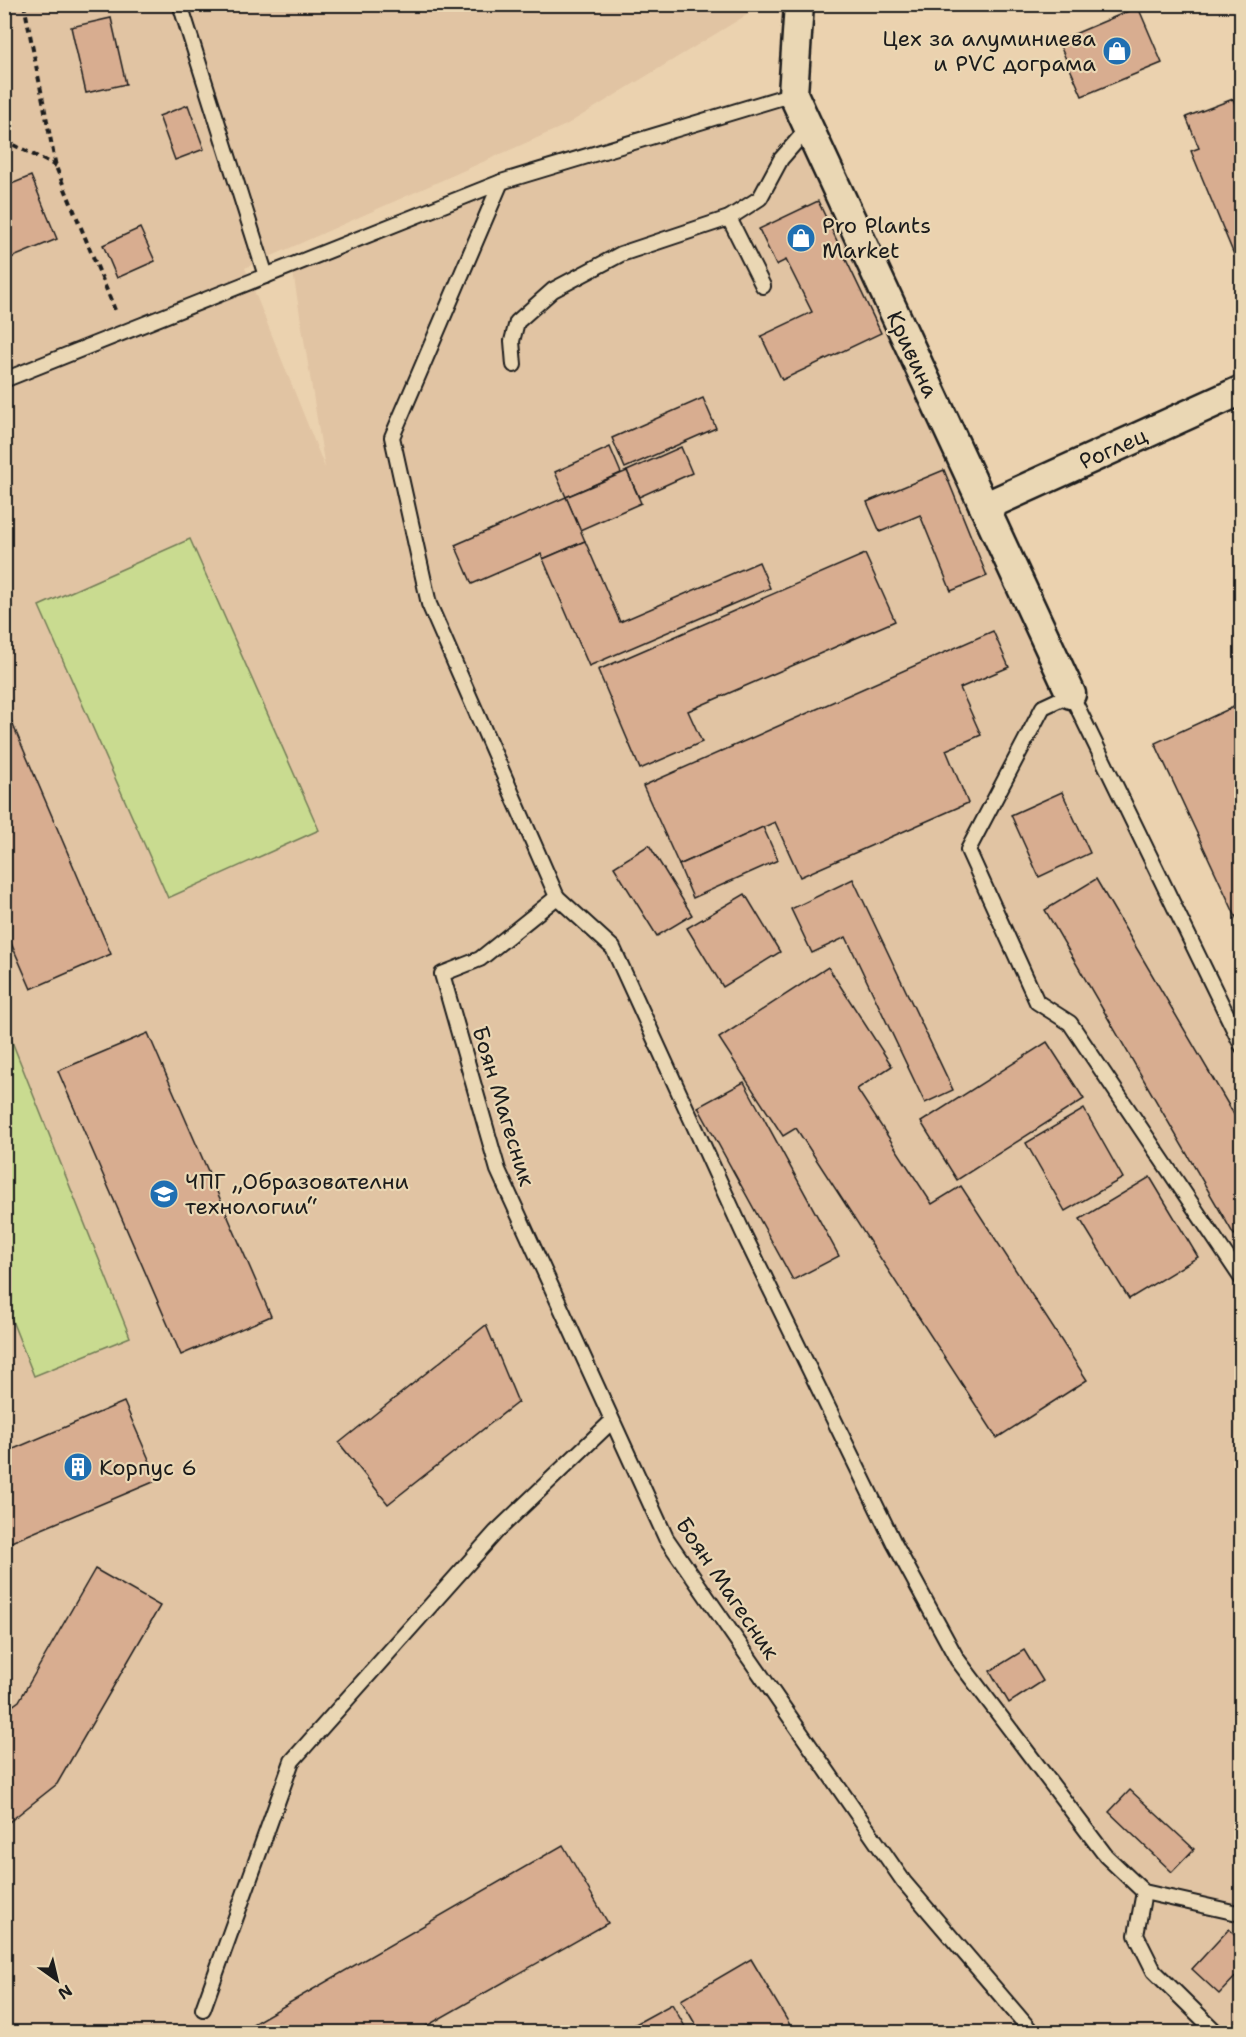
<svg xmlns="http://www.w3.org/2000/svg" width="1246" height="2037" font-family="'Shantell Sans',sans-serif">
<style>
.built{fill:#e1c4a3}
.green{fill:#c9db90;stroke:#727c56;stroke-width:1.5}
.building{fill:#d8ad90;stroke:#1c1c1c;stroke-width:1.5}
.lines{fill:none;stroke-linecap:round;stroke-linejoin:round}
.lane-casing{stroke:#1c1c1c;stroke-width:18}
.street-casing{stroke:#1c1c1c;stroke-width:33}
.path{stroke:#1c1c1c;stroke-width:4;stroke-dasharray:6 4.5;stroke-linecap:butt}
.lane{stroke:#ead7b4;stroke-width:14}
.street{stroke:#ead7b4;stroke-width:28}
.labels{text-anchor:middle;stroke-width:4.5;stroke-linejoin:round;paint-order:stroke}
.poi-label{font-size:22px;fill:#1c1c1c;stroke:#ead7b4;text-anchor:start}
.street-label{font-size:22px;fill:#1c1c1c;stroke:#ead7b4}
</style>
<rect width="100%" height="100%" fill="#ebd2af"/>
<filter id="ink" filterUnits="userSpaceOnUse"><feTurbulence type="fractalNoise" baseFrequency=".0167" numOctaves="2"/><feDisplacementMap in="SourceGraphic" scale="12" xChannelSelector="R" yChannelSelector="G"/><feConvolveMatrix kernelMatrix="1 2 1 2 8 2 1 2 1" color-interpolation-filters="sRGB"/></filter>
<g filter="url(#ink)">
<polygon class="built" points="5,5 763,5 566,125 245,268 325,468 292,266 501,182 793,94 1241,1046 1241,2032 5,2032"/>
<g class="green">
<polygon points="190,539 319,830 168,898 39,606"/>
<polygon points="5,1024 130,1337 34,1376 5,1303"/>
</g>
<g class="building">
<polygon points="1138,7 1162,63 1082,96 1058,41"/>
<polygon points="111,18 126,84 86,93 71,27"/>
<polygon points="1233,99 1242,120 1242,274 1191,151 1199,148 1186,117"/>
<polygon points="188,105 204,149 175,160 159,116"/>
<polygon points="31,176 57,239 4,261 4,187"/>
<polygon points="818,201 881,333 782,380 761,336 812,312 786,260 776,265 759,229"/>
<polygon points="140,228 155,261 117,278 103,245"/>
<polygon points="703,398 716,428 625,468 612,438"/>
<polygon points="610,447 621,473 566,497 555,472"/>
<polygon points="681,447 692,473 639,497 627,471"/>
<polygon points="944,470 987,576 951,591 920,515 880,532 867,502"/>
<polygon points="627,471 641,503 580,530 566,497"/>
<polygon points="566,497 585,541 543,559 541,554 472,584 455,545"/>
<polygon points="585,541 620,622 759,562 770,588 589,666 543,559"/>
<polygon points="865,554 895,621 688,711 702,742 640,769 598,670"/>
<polygon points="993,631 1009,667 960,688 981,735 946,750 968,803 800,877 775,822 679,865 643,786"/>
<polygon points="1242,703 1242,930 1155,743"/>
<polygon points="4,704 111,954 31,989 4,927"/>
<polygon points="1062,792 1090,853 1039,877 1011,815"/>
<polygon points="763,827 778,860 693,898 679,865"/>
<polygon points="649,845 692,915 657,936 614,867"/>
<polygon points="853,879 953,1090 925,1103 846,937 812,953 791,909"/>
<polygon points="1096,879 1242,1128 1242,1230 1234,1235 1045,910"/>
<polygon points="745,894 780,952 723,987 687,928"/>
<polygon points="828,967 892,1066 857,1089 932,1204 961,1186 1087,1380 997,1438 796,1128 783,1136 719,1038"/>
<polygon points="148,1033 271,1316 181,1355 58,1071"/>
<polygon points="1047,1042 1084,1099 957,1180 921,1122"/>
<polygon points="744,1082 839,1256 793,1280 698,1107"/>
<polygon points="1084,1109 1123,1178 1065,1211 1026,1143"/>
<polygon points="1150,1177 1198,1257 1129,1299 1080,1219"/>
<polygon points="486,1325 518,1402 388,1504 339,1443"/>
<polygon points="124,1402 158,1480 4,1545 4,1453"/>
<polygon points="95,1569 160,1606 57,1784 4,1826 4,1712 19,1701"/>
<polygon points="1024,1650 1043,1681 1009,1703 990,1671"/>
<polygon points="1130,1790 1194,1849 1172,1872 1109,1812"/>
<polygon points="563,1845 608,1923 416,2032 256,2032 251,2025"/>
<polygon points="1229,1929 1242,1941 1242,1970 1219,1994 1192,1969"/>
<polygon points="751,1959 790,2025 778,2032 700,2032 681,2000"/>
<polygon points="672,2004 688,2032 621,2032"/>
</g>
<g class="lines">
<g class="lane-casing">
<g id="lane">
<polyline points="180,4 266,276"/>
<polyline points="501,182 392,437 429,604 557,897 480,959 442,974 498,1170 666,1538 904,1882 1032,2032"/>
<polyline points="729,218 763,286"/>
<polyline points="514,365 512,341 517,322 553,290 621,254 729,218 760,198 781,159 808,128"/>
<polyline points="4,380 501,182 793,94"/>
<polyline points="557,897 613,948 745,1237 894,1543 957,1659 1106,1856 1144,1892 1242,1914"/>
<polyline points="1242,1046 1071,694 1043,707 968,850 1037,1002 1070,1023 1242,1279"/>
<polyline points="1144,1892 1136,1935 1154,1971 1216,2032"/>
<polyline points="203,2009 292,1761 496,1532 612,1421"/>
</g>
</g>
<g class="street-casing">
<g id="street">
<polyline points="799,4 793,94 1071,694"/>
<polyline points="984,507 1242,390"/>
</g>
</g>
<g class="path">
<polyline points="24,4 56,167 115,310"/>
<polyline points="4,140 56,166"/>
<polyline points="1242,459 1239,463 1242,469"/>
</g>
<use href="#lane" class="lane"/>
<use href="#street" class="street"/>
</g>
</g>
<defs>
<g id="shop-disc" transform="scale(1.5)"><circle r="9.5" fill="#1f6fb2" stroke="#ead7b4"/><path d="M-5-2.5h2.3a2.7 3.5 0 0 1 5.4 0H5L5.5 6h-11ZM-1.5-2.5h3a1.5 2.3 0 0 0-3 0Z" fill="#fff"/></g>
<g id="school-disc" transform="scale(1.5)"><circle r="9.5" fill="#1f6fb2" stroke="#ead7b4"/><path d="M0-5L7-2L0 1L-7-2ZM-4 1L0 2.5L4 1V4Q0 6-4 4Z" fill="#fff"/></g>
<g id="building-disc" transform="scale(1.5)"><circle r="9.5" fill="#1f6fb2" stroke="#ead7b4"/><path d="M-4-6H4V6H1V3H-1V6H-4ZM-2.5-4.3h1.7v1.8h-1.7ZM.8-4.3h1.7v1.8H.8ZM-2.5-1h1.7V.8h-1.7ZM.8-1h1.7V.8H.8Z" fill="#fff"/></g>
</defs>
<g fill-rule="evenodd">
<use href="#shop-disc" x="1117" y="51"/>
<use href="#shop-disc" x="801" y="238"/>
<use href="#school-disc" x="164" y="1194"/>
<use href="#building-disc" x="78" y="1467"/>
</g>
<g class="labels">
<g class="poi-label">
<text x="1096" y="46" text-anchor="end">Цех за алуминиева<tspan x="1096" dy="25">и PVC дограма</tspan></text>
<text x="822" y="233">Pro Plants<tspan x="822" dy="25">Market</tspan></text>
<text x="185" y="1189">ЧПГ „Образователни<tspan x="185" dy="25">технологии“</tspan></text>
<text x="99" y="1475">Корпус 6</text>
</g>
<g class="street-label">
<text transform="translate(913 354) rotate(65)" y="8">Кривина</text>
<text transform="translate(1113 448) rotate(-24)" y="8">Роглец</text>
<text transform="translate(504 1106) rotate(73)" y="8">Боян Магесник</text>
<text transform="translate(728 1588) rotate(56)" y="8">Боян Магесник</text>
</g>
</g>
<rect width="1246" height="2037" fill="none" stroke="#ead7b4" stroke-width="24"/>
<rect x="12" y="12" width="1222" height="2013" fill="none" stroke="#1c1c1c" stroke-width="2" filter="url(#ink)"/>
<g transform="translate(57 1980) rotate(146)" stroke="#ead7b4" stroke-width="4.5" paint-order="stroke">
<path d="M0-4.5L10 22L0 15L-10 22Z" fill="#1c1c1c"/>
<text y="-9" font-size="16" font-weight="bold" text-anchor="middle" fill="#1c1c1c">N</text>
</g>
</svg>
